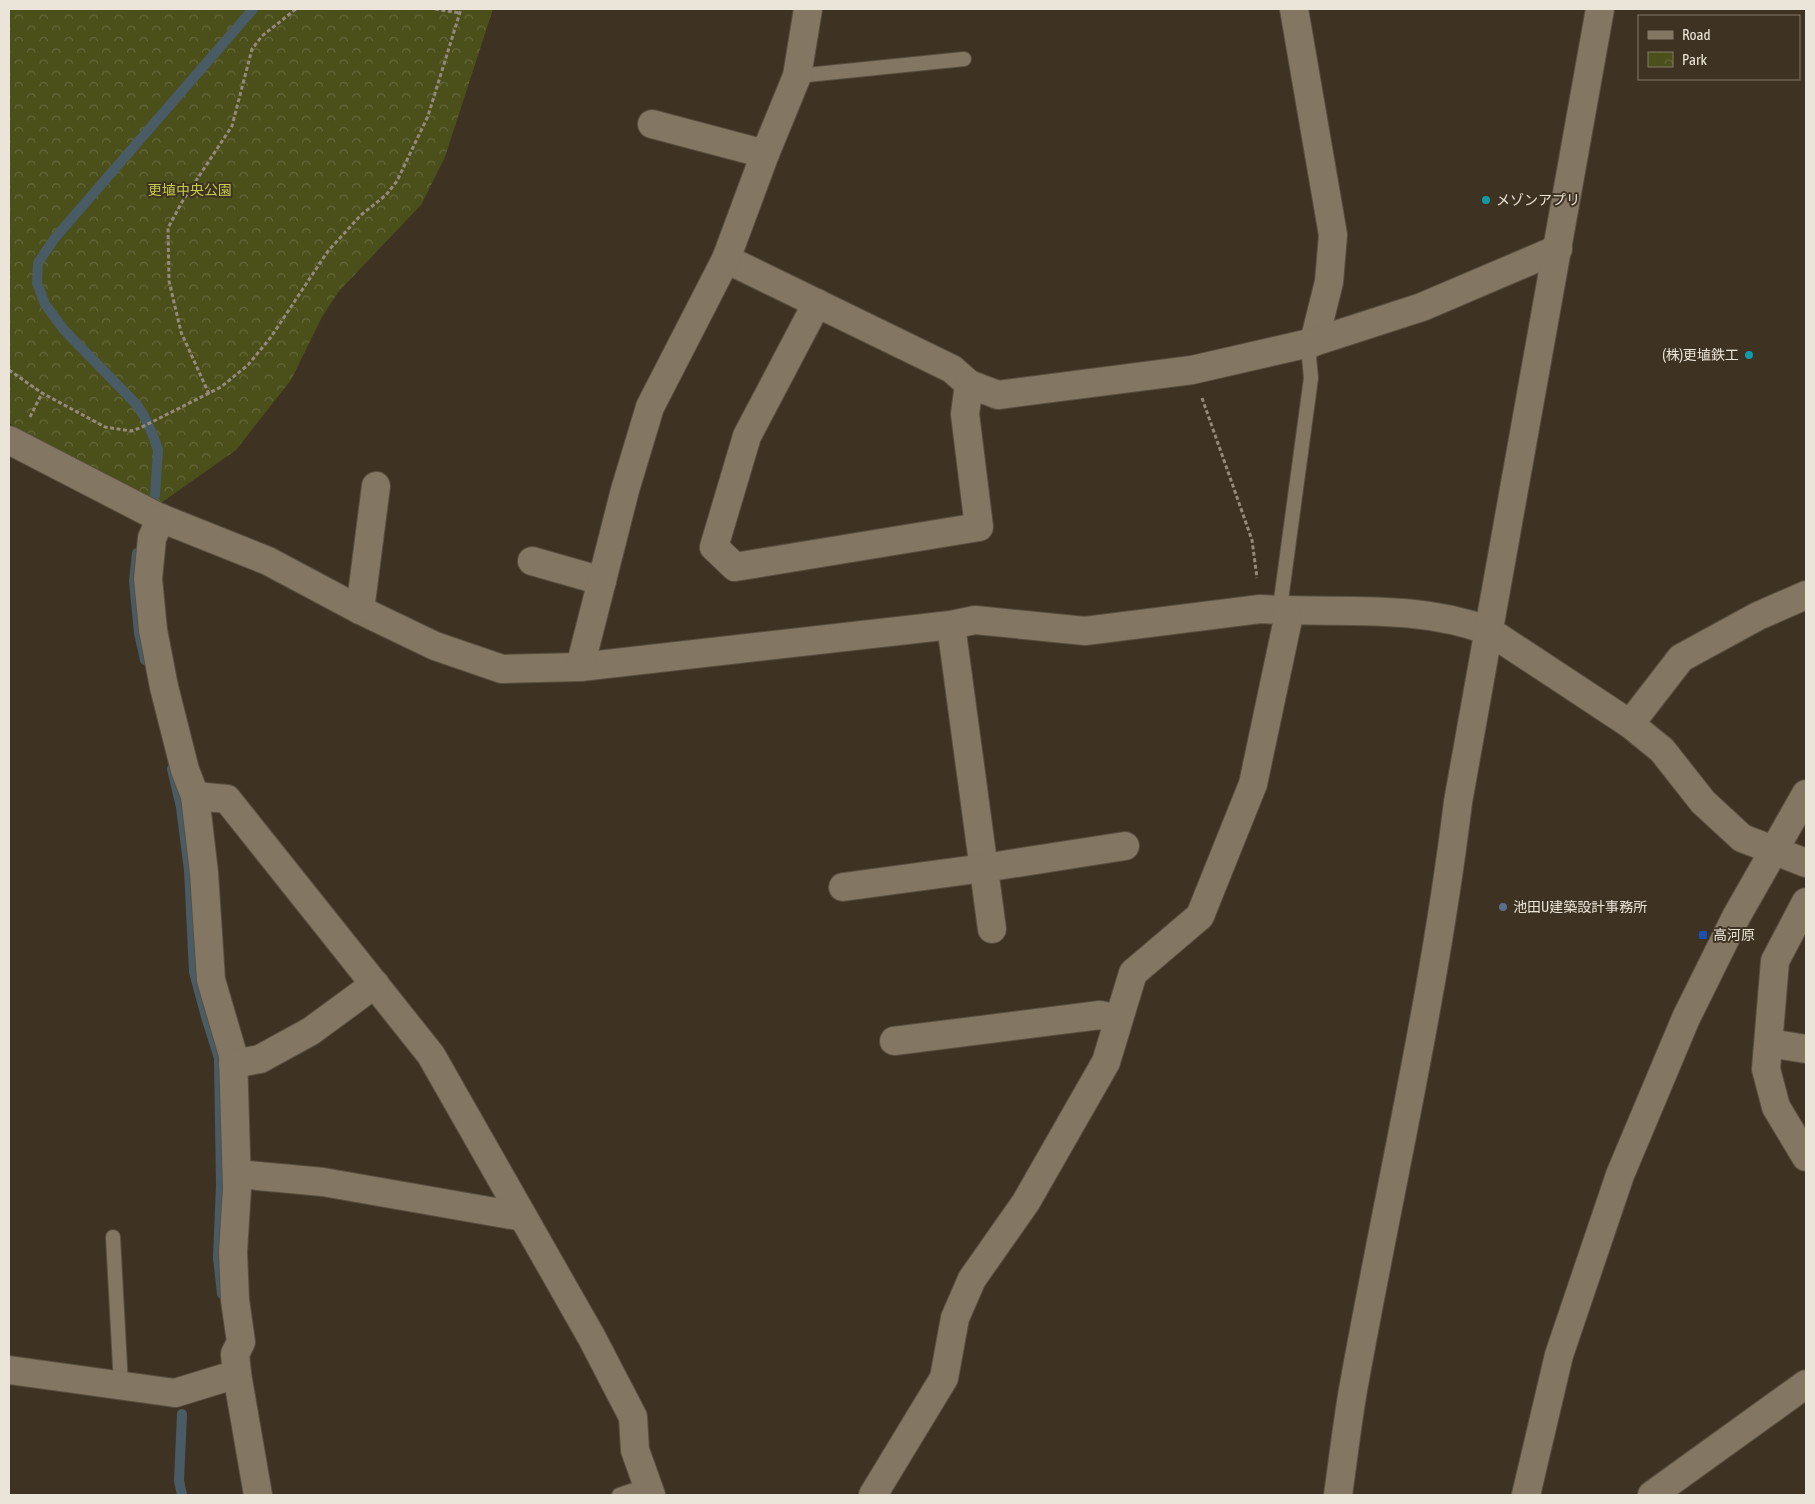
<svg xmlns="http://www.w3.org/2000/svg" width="1815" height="1504" font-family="'Asap Condensed','Noto Sans JP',sans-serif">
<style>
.park{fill:url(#park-crowns)}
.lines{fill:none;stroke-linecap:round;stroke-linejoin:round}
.stream{stroke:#495c65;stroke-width:10}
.lane-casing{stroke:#584f40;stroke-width:16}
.street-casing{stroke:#584f40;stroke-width:30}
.secondary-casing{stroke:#584f40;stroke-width:30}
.path{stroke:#938a7c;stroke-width:3;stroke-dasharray:4 2.5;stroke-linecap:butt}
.lane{stroke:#837663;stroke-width:14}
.street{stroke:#837663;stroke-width:28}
.secondary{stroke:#837663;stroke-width:28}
.culture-dot{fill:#0f9aa8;stroke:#3e3322;stroke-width:2}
.service-dot{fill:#5c6f8a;stroke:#3e3322;stroke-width:2}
.transit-dot{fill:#1a4fb4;stroke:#3e3322;stroke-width:2}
.labels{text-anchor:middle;stroke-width:4;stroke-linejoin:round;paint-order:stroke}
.park-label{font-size:14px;fill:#c4cc4a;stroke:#3e3322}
.poi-label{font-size:14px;fill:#ebe4d9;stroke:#3e3322;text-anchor:start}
</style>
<defs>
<pattern id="park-crowns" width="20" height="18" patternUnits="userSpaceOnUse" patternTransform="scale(1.25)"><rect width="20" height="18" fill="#4b4f1a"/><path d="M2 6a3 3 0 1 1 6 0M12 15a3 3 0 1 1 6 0" fill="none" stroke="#65683b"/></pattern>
</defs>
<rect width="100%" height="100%" fill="#3e3322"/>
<polygon class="park" points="9,9 493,9 445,157 421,205 339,291 322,317 291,380 236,450 161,503 35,440 9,423"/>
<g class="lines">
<g class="stream">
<polyline points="149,511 155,495 158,450 152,433 144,416 137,405 64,330 45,304 37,283 38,263 54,239 253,9"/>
<polyline points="137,553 134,581 139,633 145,660"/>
<polyline points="172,769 181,807 189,870 194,972 206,1017 219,1058 221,1185 218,1258 222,1294"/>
<polyline points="182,1495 179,1481 182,1414"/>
</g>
<g class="lane-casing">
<g id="lane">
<polyline points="797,76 964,59"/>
<polyline points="1286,610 1281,600 1311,378 1309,357 1314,342"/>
<polyline points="113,1237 121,1385"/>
<polyline points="619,1495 648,1485"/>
</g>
</g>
<g class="street-casing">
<g id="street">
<polyline points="1294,9 1333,235 1329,282 1314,342"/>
<polyline points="652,124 765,154"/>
<polyline points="726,259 952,369 969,384 998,395 1192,370 1314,342 1422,307 1558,249"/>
<polyline points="817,303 747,436 714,547 735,567 979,527 965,414 969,384"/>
<path d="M9 440 158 517 268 561 360 610 435 646 502 669 580 667 951 625 975 620 1085 631 1260 609C1337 614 1416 603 1489 631L1630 724 1662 750 1703 802 1742 838 1806 863"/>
<polyline points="161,518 152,538 148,579 153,630 164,687 185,770 195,796 204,873 211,980 233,1055 237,1188 233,1252 235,1300 241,1342 235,1354 237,1374 258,1495"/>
<polyline points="532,561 602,581"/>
<polyline points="360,610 376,486"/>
<polyline points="951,625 992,929"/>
<polyline points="580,667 625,490 650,407 726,259 765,154 797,76 808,9"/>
<polyline points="1630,724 1681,658 1758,616 1806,595"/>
<polyline points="195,796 227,799 431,1055 592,1338 633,1417 635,1450 651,1495"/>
<polyline points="843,887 984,868 1125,846"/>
<polyline points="1806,902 1775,961 1766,1069 1776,1107 1806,1157"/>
<polyline points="894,1041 1100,1015 1118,1019"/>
<polyline points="1769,1043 1806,1049"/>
<polyline points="233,1064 260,1059 311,1031 375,984"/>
<polyline points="237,1174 323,1182 523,1217"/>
<polyline points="9,1370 175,1393 237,1374"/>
<polyline points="873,1495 944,1378 955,1318 972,1279 1026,1202 1106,1062 1133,973 1200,916 1253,784 1288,619 1286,610"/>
<path d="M1338 1495C1343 1460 1347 1425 1353 1390 1388 1194 1434 1000 1458 802L1600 9"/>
<polyline points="1652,1495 1806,1384"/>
</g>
</g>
<g class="secondary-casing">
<polyline id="secondary" points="1526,1495 1559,1355 1620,1175 1686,1018 1736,917 1806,794"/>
</g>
<g class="path">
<polyline points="435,9 460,13"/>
<polyline points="9,370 42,393 105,427 131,431 140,428 221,387 248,365 271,337 328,251 361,215 386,195 397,181 428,116 461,9"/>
<polyline points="209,394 181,332 169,281 168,228 182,202 232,126 252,49 262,36 296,9"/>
<polyline points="1202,398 1252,540 1257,578"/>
<polyline points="30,417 42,393"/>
</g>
<use href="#lane" class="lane"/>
<use href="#street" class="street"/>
<use href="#secondary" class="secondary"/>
</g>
<g class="culture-dot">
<circle cx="1486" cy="200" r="5"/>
<circle cx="1749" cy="355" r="5"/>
</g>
<circle class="service-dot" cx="1503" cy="907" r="5"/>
<rect class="transit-dot" x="1698" y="930" width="10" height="10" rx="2.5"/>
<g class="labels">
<g class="park-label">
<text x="190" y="195">更埴中央公園</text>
</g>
<g class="poi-label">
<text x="1496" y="205">メゾンアプリ</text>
<text x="1739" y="360" text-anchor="end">(株)更埴鉄工</text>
<text x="1513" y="912">池田U建築設計事務所</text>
<text x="1713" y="940">高河原</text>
</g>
</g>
<rect width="1815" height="1504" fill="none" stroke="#ebe4d9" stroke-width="20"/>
<rect x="1638" y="15" width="162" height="65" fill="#3e3322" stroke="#837a6b"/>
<rect x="1648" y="31" width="25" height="8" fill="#837663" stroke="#837a6b"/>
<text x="1682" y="40" font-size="15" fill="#ebe4d9">Road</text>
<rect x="1648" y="52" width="25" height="15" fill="url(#park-crowns)" stroke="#837a6b"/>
<text x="1682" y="65" font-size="15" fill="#ebe4d9">Park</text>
</svg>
